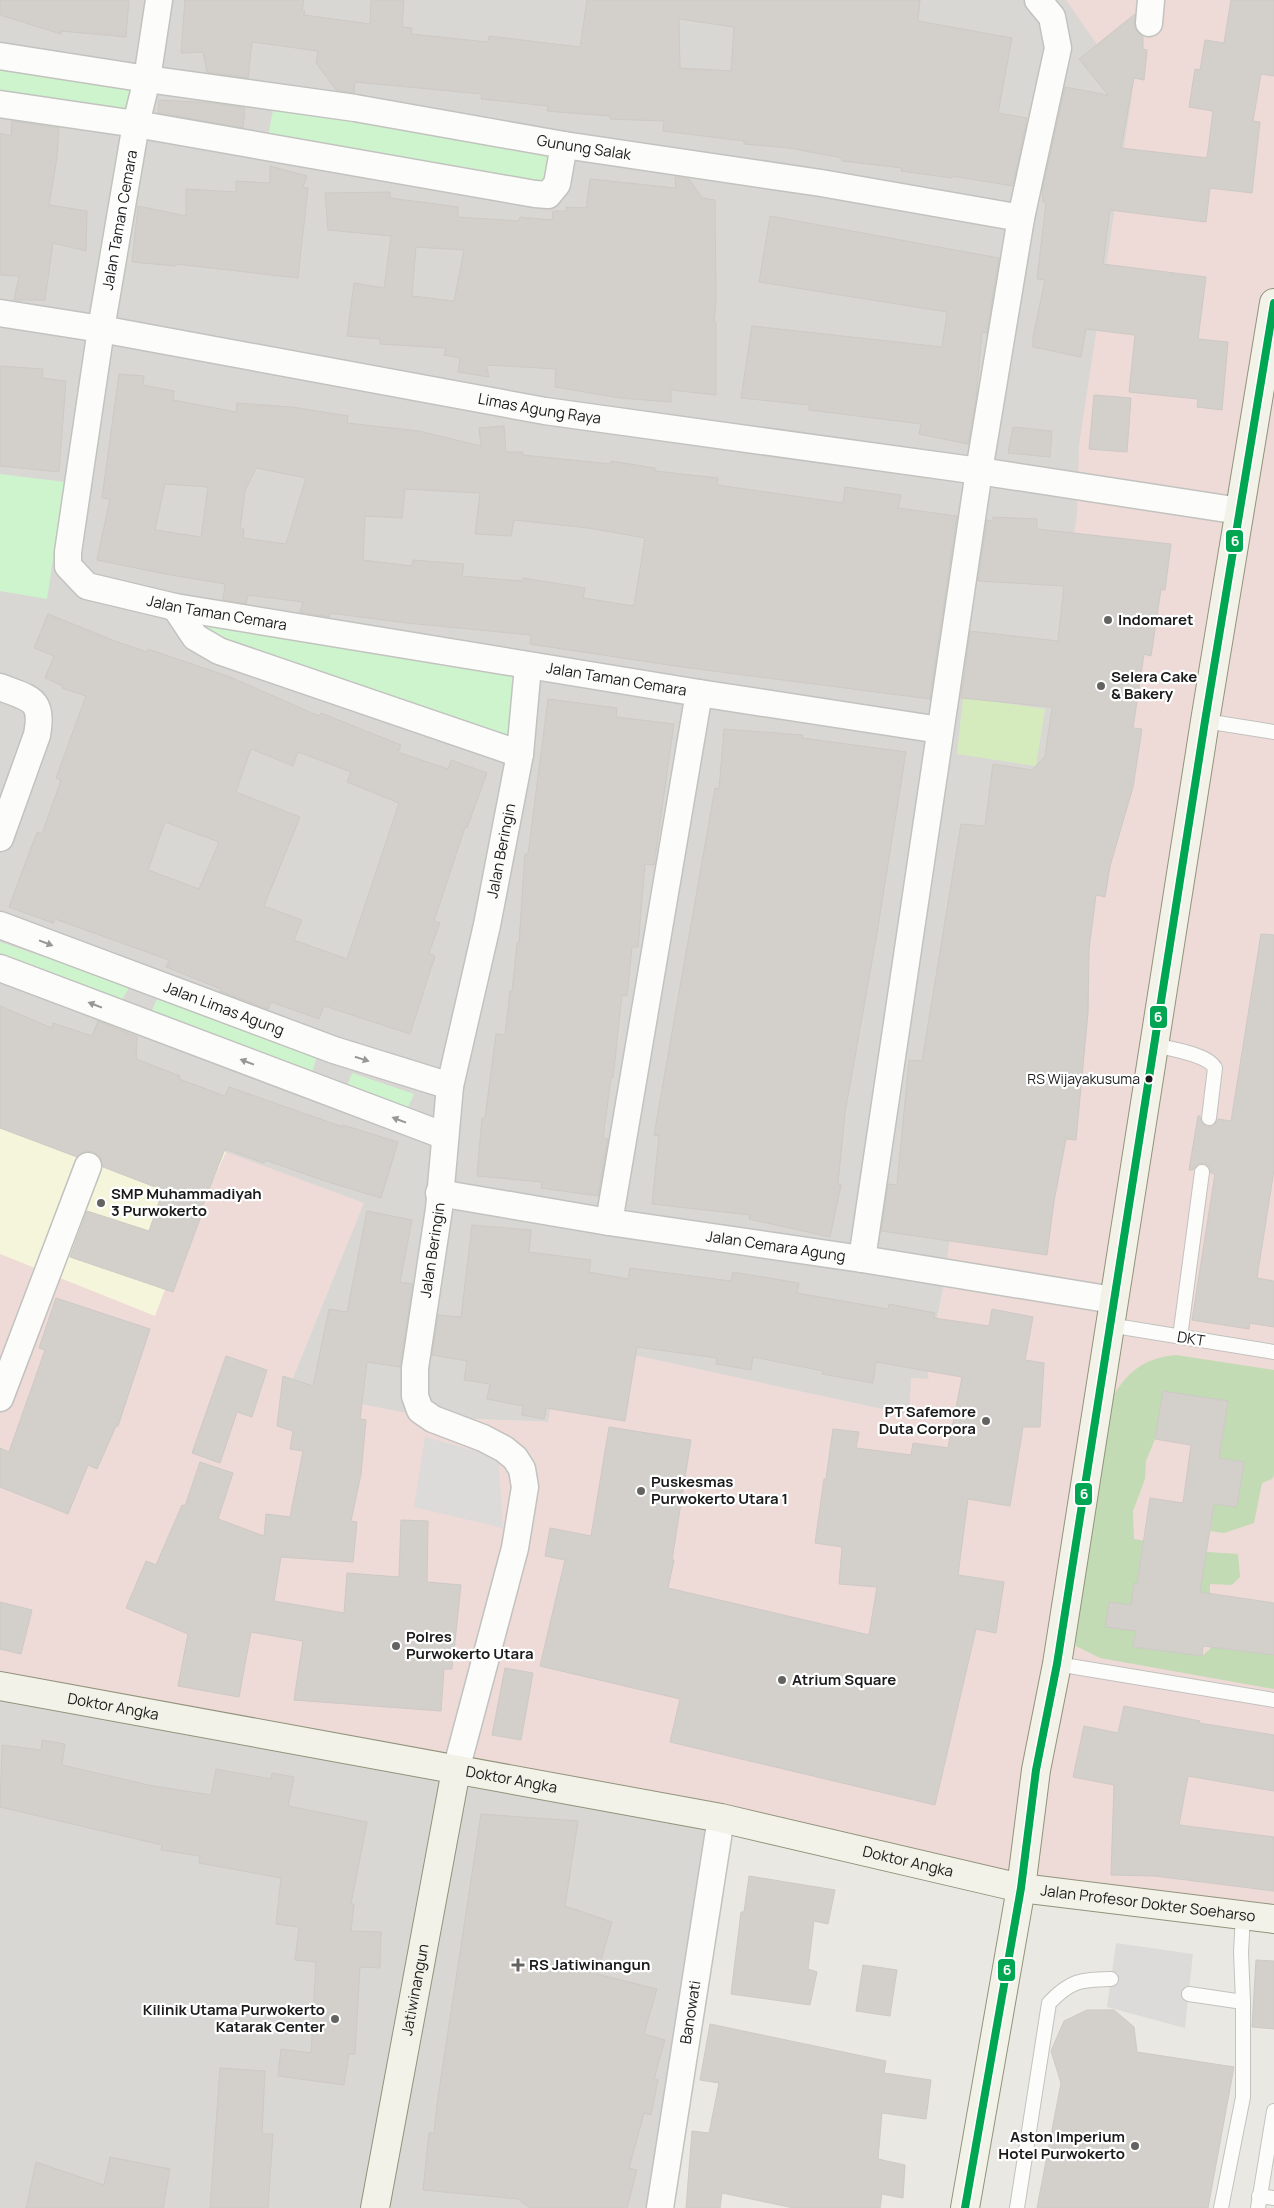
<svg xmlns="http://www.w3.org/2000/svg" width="1274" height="2208" font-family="Manrope,sans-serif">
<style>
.residential{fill:#d9d7d4}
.commercial{fill:#eedad6}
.education{fill:#f5f5dc}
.grass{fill:#d5ebbe}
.forest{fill:#c2dbb5}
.park{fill:#cef4ce}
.parking{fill:#dcdbd9}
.building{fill:#d3d0cb;stroke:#cdc9c4;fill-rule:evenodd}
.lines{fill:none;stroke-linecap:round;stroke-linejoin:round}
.lane-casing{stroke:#c2c2bf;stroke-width:16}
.street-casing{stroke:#c2c2bf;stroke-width:29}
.secondary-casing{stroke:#91937b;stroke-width:30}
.lane{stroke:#fcfcfb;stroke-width:14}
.street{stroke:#fcfcfb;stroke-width:26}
.secondary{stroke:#f2f2e8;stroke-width:28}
.bus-1-casing{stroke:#fff;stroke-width:11}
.bus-1{stroke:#00a651;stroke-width:8}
.oneway{fill:#979796}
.poi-dot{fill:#636361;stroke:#fff;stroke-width:2}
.bus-dot{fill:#1b1b1b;stroke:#fff;stroke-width:2}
.labels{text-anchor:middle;stroke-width:4.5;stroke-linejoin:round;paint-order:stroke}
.bus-label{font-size:14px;fill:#1b1b1b;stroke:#fff;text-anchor:end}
.street-label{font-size:15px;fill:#1b1b1b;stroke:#fff}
.poi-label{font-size:15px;font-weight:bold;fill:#1b1b1b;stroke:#fff;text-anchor:start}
.line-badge{stroke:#fff;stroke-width:2}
.badge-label{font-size:14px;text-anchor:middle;font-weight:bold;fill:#fff}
</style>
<rect width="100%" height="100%" fill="#eae8e2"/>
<g class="residential">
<polygon points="0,0 1174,0 1096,488 938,1315 928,1373 929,1379 909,1415 561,1340 549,1422 426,1417 288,1390 363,1203 228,1154 0,1066"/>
<polygon points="0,1687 722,1816 660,2208 0,2208"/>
</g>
<polygon class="commercial" points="1066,0 1274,0 1274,1916 1021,1888 0,1687 0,1063 226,1152 364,1203 288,1390 426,1417 548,1422 561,1339 909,1415 911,1378 929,1379 928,1373 942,1296 949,1244 1008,939 1035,826 1051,715 1064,585 1077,516 1079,445 1132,95"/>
<polygon class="education" points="0,1063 226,1152 170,1276 155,1316 0,1254"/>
<polygon class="grass" points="963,697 1045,709 1036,766 957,754"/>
<path class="forest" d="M1176 1355 1274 1370V1475L1272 1479 1262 1483 1254 1523 1224 1533 1210 1531 1214 1504 1237 1507 1244 1462 1219 1458 1228 1401 1163 1392 1155 1439 1146 1461 1145 1479 1133 1511 1134 1539 1207 1552 1238 1554 1240 1577 1232 1585 1210 1584V1594L1134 1583 1131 1605 1136 1631 1133 1647 1202 1656 1212 1647 1274 1655V1689L1100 1658 1076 1646 1074 1633 1109 1403C1125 1374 1142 1358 1176 1355Z"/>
<g class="park">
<polygon points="0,62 134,84 130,117 0,97"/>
<polygon points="274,105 552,150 542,190 267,142"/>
<polygon points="0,474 65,482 47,599 0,591"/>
<polygon points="194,620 517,675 513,743 211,641"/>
<polygon points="0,942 130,986 118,1006 0,960"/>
<polygon points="157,999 317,1056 311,1076 150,1015"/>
<polygon points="352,1073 414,1094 407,1110 347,1087"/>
</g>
<g class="parking">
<polygon points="425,1437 498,1457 503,1528 414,1507"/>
<polygon points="1116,1943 1193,1954 1185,2028 1107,2007"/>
</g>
<g class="building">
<polygon points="0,0 129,0 126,37 61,31 61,34 0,15"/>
<path d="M185 0H304L302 11H305L304 15 370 24 371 0H404L402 27 412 28 411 34 488 42 489 36 580 47 587 0H920L918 21 1012 38 998 113 1027 118 1013 186 952 176V178L901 171 902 168 842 161V158L789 148 744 144V141L663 131 664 121 610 119V116L547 111 548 106 481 99 482 94 355 82 354 93 336 90 316 63 318 51 252 42 248 78 207 72 203 52 181 53ZM679 19 734 27 731 71 680 68Z"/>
<polygon points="1231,0 1274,0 1274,76 1261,74 1253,121 1260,122 1252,193 1210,188 1206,222 1110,210 1103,264 1206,277 1198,339 1228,342 1222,410 1197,407 1198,399 1129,392 1135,335 1086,329 1081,357 1033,347 1033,337 1045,280 1037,279 1046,203 1043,202 1042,190 1065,87 1108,95 1079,59 1135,14 1135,29 1143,36 1143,49 1147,50 1144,80 1134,78 1121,148 1207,158 1213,111 1189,107 1195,69 1200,70 1205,40 1224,43"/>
<polygon points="159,100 214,103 245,108 243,128 158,113"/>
<polygon points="12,121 59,128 57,158 49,205 87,211 86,251 53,243 45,300 14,300 19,276 0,275 0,133 11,136"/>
<polygon points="270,166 307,176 303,187 308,188 298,278 176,264 176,266 132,262 138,206 186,216 186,189 236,192 236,181 270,183"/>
<path d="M675 177 689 179 702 198 715 200 716 300 714 322H716V395L671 390V402L620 398 555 387 556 369 486 365 489 377 458 372 460 358 444 355 446 348 380 344V339L347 336 354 283 384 288 391 236 328 230 325 193 390 192V198L458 207V217L519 221 520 217 552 220 553 211H566V207L586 208 590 179 676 188ZM416 247 464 250 454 301 412 296Z"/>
<polygon points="770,216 999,258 987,333 982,332 976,400 968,444 919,434 921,424 809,410 809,405 741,398 752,326 942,347 947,312 759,282"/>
<polygon points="0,366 43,369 42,378 66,381 59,472 0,466"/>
<path d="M119 374 144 376 143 385 174 391 173 400 236 412 237 403 292 407 348 416 347 423 419 431 481 446 479 428 504 426 506 452H523V455L611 464V461L655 468V471L718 478 717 485 843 503 845 487 901 495 898 508 957 516 930 699 682 667 530 644 531 635 407 623 330 613 329 617 300 612 303 602 248 595 246 604 223 600 225 584 165 574 97 560 110 499 102 498ZM256 468 306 478 286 544 243 538 244 529H240L245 491ZM165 484 208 487 201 537 155 530ZM405 489 480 493 475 534 511 536 514 520 588 528 645 538 634 606 583 598 585 588 523 578 522 581 462 576 464 564 413 560 412 566 363 560 365 516 402 518Z"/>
<polygon points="1094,395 1131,398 1127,452 1089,449"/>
<polygon points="1013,427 1052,431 1050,457 1008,453"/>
<polygon points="993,517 1037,519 1037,529 1171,544 1165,590 1161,589 1151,656 1144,654 1133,728 1142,729 1133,787 1110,866 1105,897 1096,895 1089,949 1088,1013 1076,1140 1066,1139 1054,1201 1047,1255 881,1231 888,1184 897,1185 909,1060 922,1061 961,824 985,826 993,764 1032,770 1045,756 1052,707 961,698 970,631 1058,641 1064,586 978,581 987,520 993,521"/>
<path d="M48 614 115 641 147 652 148 649 230 677 319 716 321 713 401 745 398 752 448 769 451 760 487 773 467 828 465 827 434 921 440 923 429 953 435 956 410 1034 324 1006 319 1019 271 1002 268 1009 220 991 221 989 166 967 169 960 55 919 53 923 9 907 37 832 42 834 61 780 56 778 86 696 62 688 63 686 45 678 54 656 34 648ZM251 749 293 766 298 752 351 772 347 782 399 803 347 959 294 940 302 920 264 906 300 817 236 792ZM165 822 219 842 199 889 148 870Z"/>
<polygon points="548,699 617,708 616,717 674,724 654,865 645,864 638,947 632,947 627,996 622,995 613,1078 611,1078 603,1138 608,1139 598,1196 541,1188 542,1182 477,1176 482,1118 485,1118 496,1034 505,1035 510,991 512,991 517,943 519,943 525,854 528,854"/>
<polygon points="724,729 803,735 802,738 906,752 877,933 845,1113 838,1184 841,1185 830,1237 749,1219 750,1215 652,1204 659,1136 654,1135 715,788 719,789"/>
<polygon points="1261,934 1274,935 1274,1170 1257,1278 1274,1281 1274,1327 1250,1323 1249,1329 1192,1320 1215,1174 1211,1173 1210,1168 1204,1163 1198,1164 1193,1170 1189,1170 1198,1116 1200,1116 1201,1122 1207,1127 1213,1126 1218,1119 1231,1121"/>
<polygon points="0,1006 52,1028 53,1023 92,1036 98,1021 137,1037 136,1059 180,1076 179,1079 225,1096 229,1087 343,1127 343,1125 398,1142 381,1198 325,1181 265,1160 264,1163 225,1149 199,1215 201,1216 173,1292 70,1257 87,1211 149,1231 163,1190 103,1167 100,1157 93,1152 85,1151 77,1157 0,1128"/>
<polygon points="367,1211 412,1220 400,1282 413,1284 400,1367 367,1362 360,1419 366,1420 361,1474 351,1521 357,1522 353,1562 281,1557 274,1601 344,1613 347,1573 399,1577 401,1520 428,1521 427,1582 461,1585 452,1669 444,1669 441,1711 294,1700 303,1641 251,1632 239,1697 178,1686 188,1634 126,1608 146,1561 156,1565 182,1505 185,1506 200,1462 233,1473 218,1519 264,1536 266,1514 290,1517 303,1451 290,1449 293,1431 277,1426 283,1376 313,1386 329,1309 347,1312"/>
<polygon points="472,1225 531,1230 529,1252 591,1260 589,1272 628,1279 630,1268 731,1281 733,1272 799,1283 797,1293 888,1309 889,1304 935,1313 934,1318 989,1326 992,1309 1033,1317 1025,1360 1044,1363 1040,1427 1023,1427 1010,1506 968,1499 958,1575 1004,1582 996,1633 976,1629 935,1805 670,1742 680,1699 540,1666 565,1560 545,1556 550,1528 591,1536 609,1427 691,1440 672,1560 674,1560 668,1588 869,1635 877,1587 839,1584 842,1547 815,1543 824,1479 826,1479 833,1429 859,1432 856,1448 911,1455 913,1443 948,1448 962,1377 876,1362 873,1383 822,1374 823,1371 753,1357 751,1370 716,1364 717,1358 637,1347 625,1421 546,1408 544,1419 522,1415 523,1406 487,1399 490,1384 464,1380 467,1361 432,1355 438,1315 461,1317"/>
<polygon points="56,1298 150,1329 118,1426 116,1426 97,1469 88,1465 68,1514 0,1487 0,1448 9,1452 45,1350 39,1348"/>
<polygon points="226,1356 267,1370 252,1417 237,1412 220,1463 192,1453"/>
<polygon points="1163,1391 1228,1401 1219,1458 1244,1462 1237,1507 1214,1504 1200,1592 1274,1603 1274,1655 1203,1646 1202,1656 1133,1647 1136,1631 1105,1627 1109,1602 1131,1605 1134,1583 1137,1584 1150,1498 1183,1503 1191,1445 1155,1439"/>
<polygon points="0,1602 32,1610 21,1654 0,1649"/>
<polygon points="505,1668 533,1673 521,1740 492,1735"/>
<polygon points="1124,1706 1200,1721 1199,1723 1274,1735 1274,1791 1188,1776 1179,1825 1274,1837 1274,1891 1155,1876 1111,1875 1114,1785 1073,1777 1084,1726 1118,1733"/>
<polygon points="42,1740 65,1744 62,1765 153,1786 211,1795 216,1769 271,1779 272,1773 294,1777 288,1806 367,1822 351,1904 354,1904 351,1931 381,1932 380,1968 360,1967 355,2054 349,2054 344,2085 278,2076 281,2049 311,2053 316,1962 295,1960 299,1927 276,1924 281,1878 199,1863 200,1856 161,1850 162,1845 0,1807 2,1745 41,1750"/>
<polygon points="481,1814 578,1821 565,1906 612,1922 597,1974 657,1989 644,2034 665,2040 654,2079 658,2080 651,2115 644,2113 629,2168 637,2170 627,2208 530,2208 518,2199 423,2190 429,2133 434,2133 437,2104"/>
<polygon points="749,1876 835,1890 828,1924 814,1921 808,1969 817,1972 810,2005 731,1994 741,1912 744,1912"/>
<polygon points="1256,1960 1274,1961 1274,2029 1252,2027"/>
<polygon points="863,1965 897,1970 890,2016 856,2011"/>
<polygon points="1087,2010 1114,2010 1134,2027 1137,2052 1234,2067 1208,2208 1037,2208 1061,2083 1051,2051 1064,2021"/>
<polygon points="710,2024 886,2061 884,2073 931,2080 926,2119 882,2113 878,2159 905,2165 903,2198 882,2194 880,2208 794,2208 722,2193 720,2208 686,2208 692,2131 709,2133 719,2083 700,2080"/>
<polygon points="220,2068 265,2071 262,2134 273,2134 268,2208 210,2208"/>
<polygon points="110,2157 170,2169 163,2208 26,2208 36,2162 104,2185"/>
</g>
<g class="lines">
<g class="lane-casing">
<g id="lane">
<polyline points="1205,721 1274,732"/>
<path d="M1155 1045C1170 1049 1208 1054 1215 1068L1209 1118"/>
<polyline points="1109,1325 1274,1352"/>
<polyline points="1180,1337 1202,1172"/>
<polyline points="1057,1664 1274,1700"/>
<polyline points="1189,1994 1243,2002"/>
<polyline points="1259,2196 1274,2198"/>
<path d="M1017 2208 1049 2003C1071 1980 1080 1980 1111 1979"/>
<polyline points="1221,2208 1243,2097 1243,2002 1241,1952 1243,1916"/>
<polyline points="1258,2208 1274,2111"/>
</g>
</g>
<g class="street-casing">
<g id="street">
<path id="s1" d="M159 0 147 79 136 124 101 329 68 552V566L87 586 175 607 699 693 940 730"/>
<polyline points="1149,23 1151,0"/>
<path id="s2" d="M0 56 147 79 355 108 564 145 821 183 1021 218"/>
<polyline points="0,104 136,124 535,194 548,195 557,184 564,145"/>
<path id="s3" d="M0 313 101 329 545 411 979 471 1240 511"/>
<polyline points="175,607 195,637 219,651 520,754"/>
<path d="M0 687C30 699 44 698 37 735L0 838"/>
<path id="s4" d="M0 925 334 1050 450 1086"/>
<polyline points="0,968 445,1136"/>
<path id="s5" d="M439 1193 609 1222 862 1259 1113 1300"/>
<polyline points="609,1222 699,693"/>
<polyline points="862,1259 979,471 1021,218 1058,48 1052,17 1038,0"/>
<polyline points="0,1398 88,1166"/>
<path id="s6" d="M456 1770 515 1548 525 1487 522 1469 515 1458 504 1449 483 1438 433 1419 420 1410 415 1396V1368L439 1209 450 1086 487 925 520 754 528 666"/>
<path id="s7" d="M660 2208 721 1818"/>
</g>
</g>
<g class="secondary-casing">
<g id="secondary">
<path id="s8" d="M0 1686 721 1818 1021 1888 1274 1919"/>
<path id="s9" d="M375 2208 456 1770"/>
<polyline points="965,2208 1021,1888 1036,1770 1057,1664 1205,721 1274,303"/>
</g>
</g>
<use href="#lane" class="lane"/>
<use href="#street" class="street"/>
<use href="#secondary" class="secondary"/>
<g class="bus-1-casing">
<polyline id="bus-1" points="965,2208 1021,1888 1036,1770 1057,1664 1205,721 1274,303"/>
</g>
<use href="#bus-1" class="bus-1"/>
</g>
<defs><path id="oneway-solid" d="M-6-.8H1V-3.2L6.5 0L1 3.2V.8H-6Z" transform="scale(1.25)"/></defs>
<g class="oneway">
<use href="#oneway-solid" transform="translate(46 943) rotate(21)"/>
<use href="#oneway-solid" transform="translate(95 1005) rotate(-159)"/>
<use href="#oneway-solid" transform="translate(362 1059) rotate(18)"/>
<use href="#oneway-solid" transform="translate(247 1062) rotate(-159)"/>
<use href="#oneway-solid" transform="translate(399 1120) rotate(-159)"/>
</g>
<g class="poi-dot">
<circle cx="1108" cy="620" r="5"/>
<circle cx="1101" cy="686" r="5"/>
<circle cx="101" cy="1203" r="5"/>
<circle cx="986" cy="1421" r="5"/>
<circle cx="641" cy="1491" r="5"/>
<circle cx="396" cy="1646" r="5"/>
<circle cx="782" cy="1680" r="5"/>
<path d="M515.5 1957.5h5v5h5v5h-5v5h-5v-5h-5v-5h5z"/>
<circle cx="335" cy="2019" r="5"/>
<circle cx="1135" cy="2146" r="5"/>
</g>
<circle class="bus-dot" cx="1149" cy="1079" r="4.5"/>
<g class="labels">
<g class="bus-label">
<text x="1140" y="1084">RS Wijayakusuma</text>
</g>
<g class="street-label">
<text dy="5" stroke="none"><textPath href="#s2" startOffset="591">Gunung Salak</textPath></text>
<text transform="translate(120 220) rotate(-80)" y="5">Jalan Taman Cemara</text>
<text dy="5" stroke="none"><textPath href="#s3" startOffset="548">Limas Agung Raya</textPath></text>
<text dy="5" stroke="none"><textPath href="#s1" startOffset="734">Jalan Taman Cemara</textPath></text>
<text dy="5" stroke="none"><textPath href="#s1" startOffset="1139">Jalan Taman Cemara</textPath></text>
<text dy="5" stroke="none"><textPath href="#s6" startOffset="998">Jalan Beringin</textPath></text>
<text dy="5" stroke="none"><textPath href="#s4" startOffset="239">Jalan Limas Agung</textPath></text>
<text dy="5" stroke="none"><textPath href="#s5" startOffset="341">Jalan Cemara Agung</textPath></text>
<text dy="5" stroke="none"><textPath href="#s6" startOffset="592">Jalan Beringin</textPath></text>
<text transform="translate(1191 1339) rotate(9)" y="5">DKT</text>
<text dy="5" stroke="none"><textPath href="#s8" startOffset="115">Doktor Angka</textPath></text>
<text dy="5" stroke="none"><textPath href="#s8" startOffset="520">Doktor Angka</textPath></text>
<text dy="5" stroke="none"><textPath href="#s8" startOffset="925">Doktor Angka</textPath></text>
<text dy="5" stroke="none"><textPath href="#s8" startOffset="1169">Jalan Profesor Dokter Soeharso</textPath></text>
<text dy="5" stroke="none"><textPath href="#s9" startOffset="222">Jatiwinangun</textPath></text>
<text dy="5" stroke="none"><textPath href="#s7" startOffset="198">Banowati</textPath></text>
</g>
<g class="poi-label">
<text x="1118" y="625">Indomaret</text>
<text x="1111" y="682">Selera Cake<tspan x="1111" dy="17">&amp; Bakery</tspan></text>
<text x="111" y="1199">SMP Muhammadiyah<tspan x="111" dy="17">3 Purwokerto</tspan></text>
<text x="976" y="1417" text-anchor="end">PT Safemore<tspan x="976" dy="17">Duta Corpora</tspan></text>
<text x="651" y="1487">Puskesmas<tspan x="651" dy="17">Purwokerto Utara 1</tspan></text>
<text x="406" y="1642">Polres<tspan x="406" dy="17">Purwokerto Utara</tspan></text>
<text x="792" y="1685">Atrium Square</text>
<text x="529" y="1970">RS Jatiwinangun</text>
<text x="325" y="2015" text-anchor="end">Kilinik Utama Purwokerto<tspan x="325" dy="17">Katarak Center</tspan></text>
<text x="1125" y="2142" text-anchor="end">Aston Imperium<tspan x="1125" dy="17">Hotel Purwokerto</tspan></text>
</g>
</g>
<g class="line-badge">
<rect x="1225" y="529" width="19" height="24" rx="5" fill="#00a651"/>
<rect x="1149" y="1005" width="19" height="24" rx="5" fill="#00a651"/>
<rect x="1074" y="1482" width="19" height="24" rx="5" fill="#00a651"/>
<rect x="997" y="1958" width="19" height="24" rx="5" fill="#00a651"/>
</g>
<g class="badge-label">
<text x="1235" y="546">6</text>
<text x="1158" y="1022">6</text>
<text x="1084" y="1499">6</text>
<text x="1007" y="1975">6</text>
</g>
</svg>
